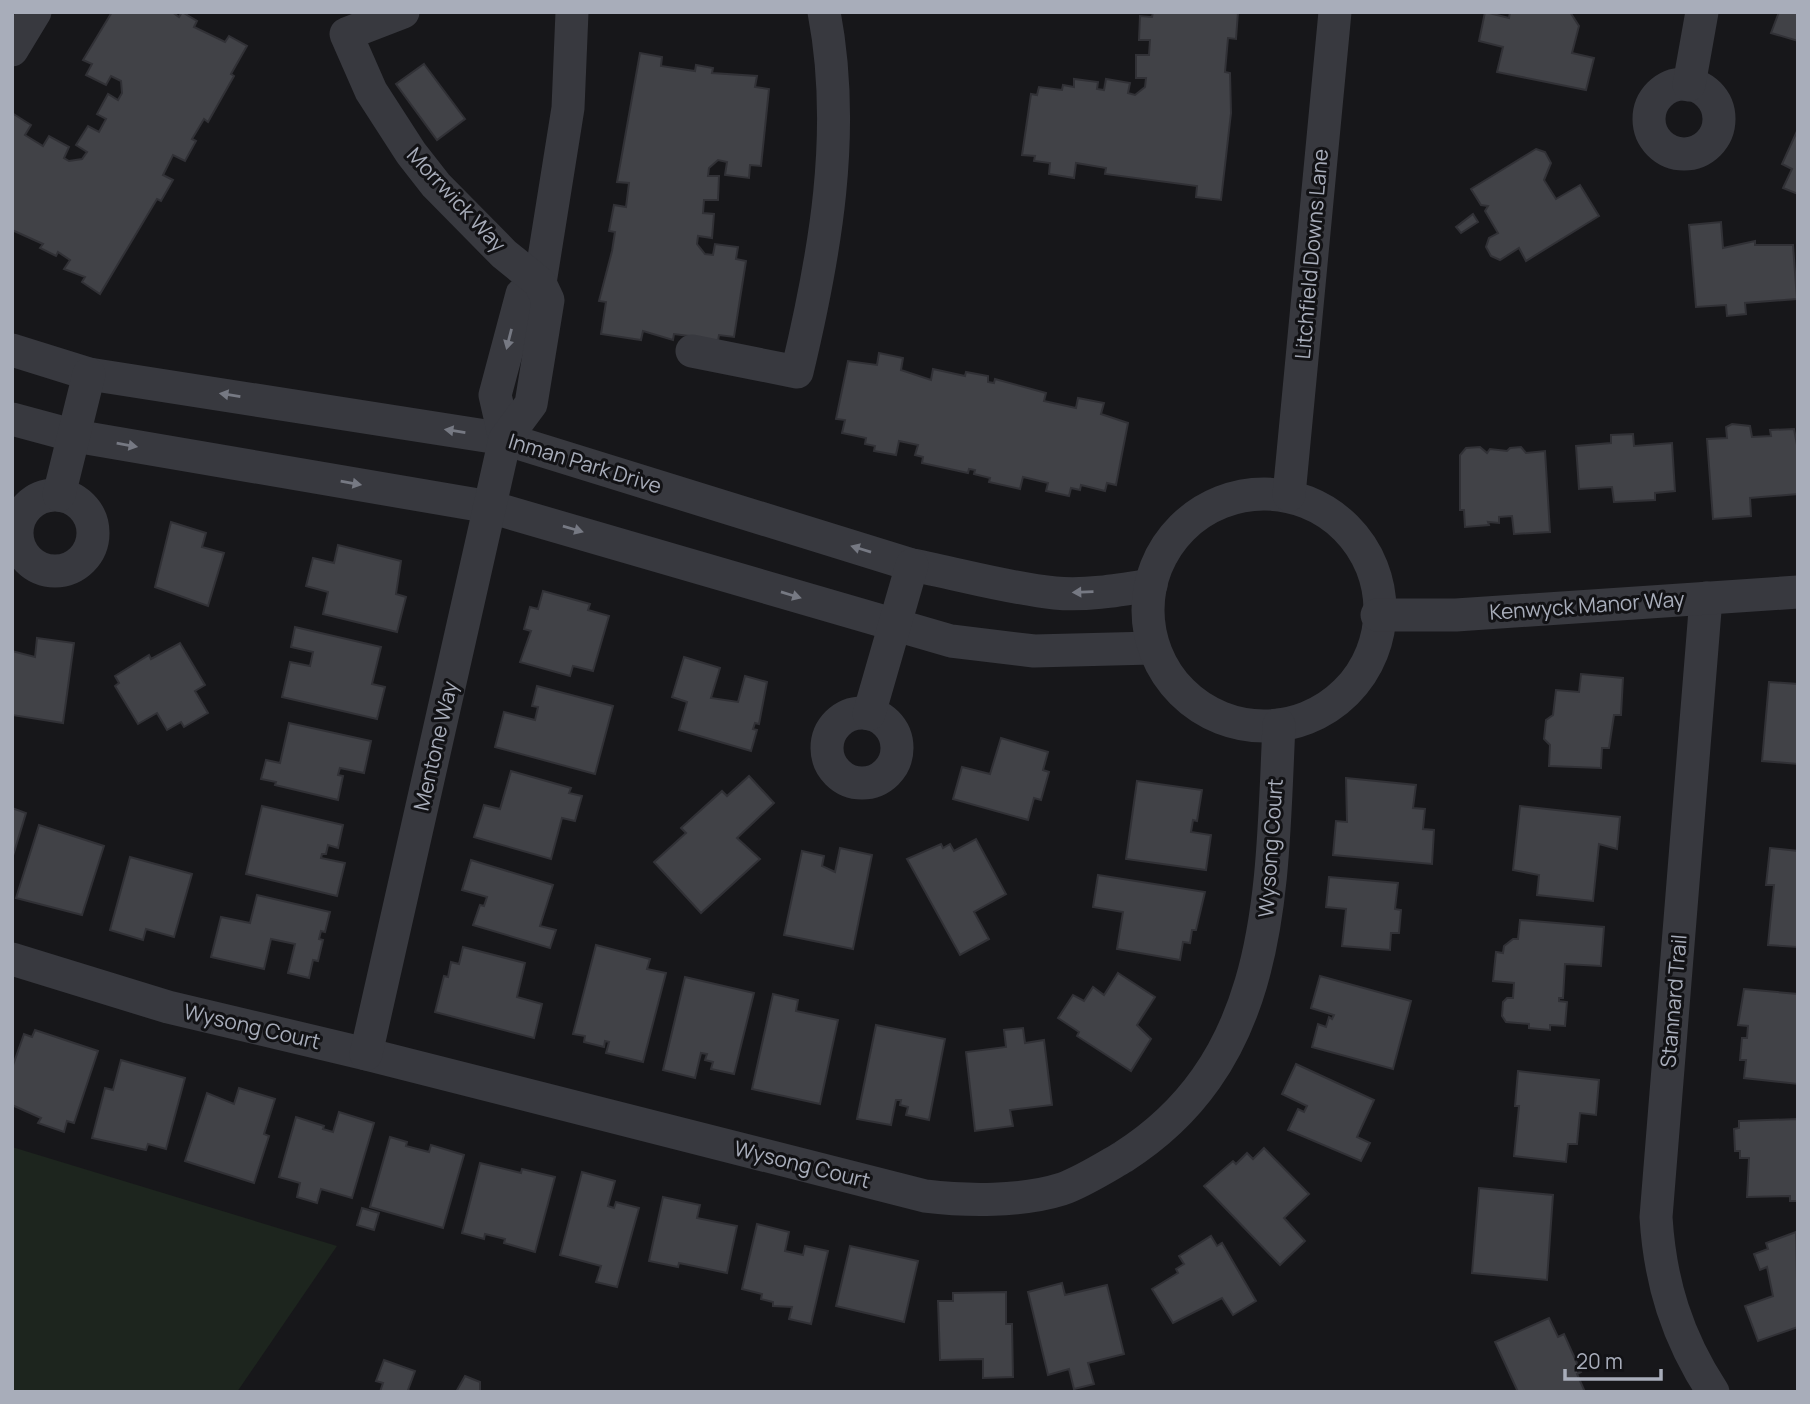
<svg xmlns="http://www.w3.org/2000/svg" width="1810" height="1404" font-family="Manrope,sans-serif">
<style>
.green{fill:#1d251e}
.building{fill:#414247;stroke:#313136;stroke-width:2}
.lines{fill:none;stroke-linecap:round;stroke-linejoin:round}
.street{stroke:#38393f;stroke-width:33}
.oneway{fill:#767983}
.labels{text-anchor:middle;stroke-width:6;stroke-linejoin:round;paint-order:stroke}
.street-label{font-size:21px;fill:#a8adba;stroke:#121215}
</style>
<rect width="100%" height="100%" fill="#17171a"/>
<polygon class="green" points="12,1147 337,1246 237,1392 12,1392"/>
<g class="building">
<polygon points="112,12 172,12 179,17 182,12 197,21 194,27 225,42 229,36 247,46 231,74 234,76 208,122 204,119 192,139 196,141 185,161 173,155 163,175 173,180 161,201 157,199 100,294 82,282 85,277 64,269 70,260 58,252 56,256 40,248 43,244 12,230 12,113 31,125 25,135 43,146 49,136 69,147 64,158 69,161 82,159 87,152 76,145 88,126 99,132 106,119 97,114 108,94 118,100 122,93 121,81 111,76 106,85 86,75 92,64 83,60"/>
<polygon points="1153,12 1238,12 1236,39 1228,38 1225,72 1230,73 1231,113 1221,200 1196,197 1197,186 1105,174 1106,168 1076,163 1074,178 1049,174 1050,163 1034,161 1035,156 1022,155 1031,94 1037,95 1039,87 1062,90 1063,85 1074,87 1074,79 1098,82 1097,89 1104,90 1106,79 1130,83 1128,93 1135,95 1145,87 1146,78 1136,78 1136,55 1149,55 1150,40 1139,40 1140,16 1152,17"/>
<polygon points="1485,12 1509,18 1510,12 1570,12 1579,26 1572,53 1594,58 1586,90 1497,72 1503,47 1479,41"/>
<polygon points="1779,12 1798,12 1798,41 1771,33"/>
<polygon points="640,53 662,57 661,66 695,71 696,65 713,68 712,73 757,76 755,87 769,89 761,166 750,165 749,178 725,175 727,162 718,160 709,168 708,176 719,176 718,200 704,200 703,213 714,214 712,238 698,236 697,244 705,254 713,255 715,244 738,247 736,259 746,261 734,337 719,335 717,347 697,337 674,334 673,340 643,331 641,340 601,334 606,302 599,301 612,251 615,232 609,231 614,205 626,207 629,183 617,182"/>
<polygon points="424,64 465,119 437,140 396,84"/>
<polygon points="1798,129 1798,194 1783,188 1792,169 1782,164"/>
<polygon points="1536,149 1545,152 1551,163 1544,180 1556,199 1580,185 1599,216 1526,261 1519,248 1500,260 1491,256 1486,247 1489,238 1498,233 1485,211 1488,206 1481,205 1471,189"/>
<polygon points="1473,214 1478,222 1461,233 1456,227"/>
<polygon points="1721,222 1723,248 1755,241 1755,245 1793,245 1797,299 1745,303 1746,314 1727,316 1726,305 1696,307 1689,225"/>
<polygon points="879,353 903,358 901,370 931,380 933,369 965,376 966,372 988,376 988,382 994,383 995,379 1046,393 1044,401 1076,408 1078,398 1104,403 1101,414 1128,423 1116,485 1107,483 1105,491 1081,485 1080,490 1071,488 1069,496 1046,491 1048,483 1023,477 1020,489 989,482 990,478 974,474 975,470 969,469 968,473 922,463 923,457 915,455 918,445 899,441 896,455 874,451 875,446 865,444 866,438 842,433 845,420 836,419 848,361 877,365"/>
<polygon points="1732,424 1750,426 1752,437 1771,436 1770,430 1794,429 1798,450 1798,494 1750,498 1751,516 1713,519 1707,439 1727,438 1726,427"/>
<polygon points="1633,434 1634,446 1672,443 1675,491 1655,493 1655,500 1614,502 1612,487 1579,489 1576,446 1611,443 1611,435"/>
<polygon points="1480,447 1487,453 1490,449 1507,451 1510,448 1521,447 1526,453 1545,451 1550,532 1514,534 1512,516 1499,517 1499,523 1488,522 1489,525 1465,527 1464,510 1460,510 1460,455 1466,448"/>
<polygon points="171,522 206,533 202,547 224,553 208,606 155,587"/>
<polygon points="338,545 401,561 396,594 406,597 397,632 323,614 328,592 306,586 313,558 334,563"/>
<polygon points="543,591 590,604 588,610 609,616 593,671 573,666 570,676 520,662 531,631 524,629 530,607 538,609"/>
<polygon points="295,627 381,647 372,684 385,687 377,719 282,697 290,662 310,666 313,652 291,647"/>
<polygon points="37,638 74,643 63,723 12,715 12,651 35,657"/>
<polygon points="180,643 205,685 195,691 208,713 184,727 181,722 167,730 157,713 138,724 115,686 119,683 115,676 149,655 151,659"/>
<polygon points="684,657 720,668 711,698 738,702 745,676 767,682 759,724 755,723 753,729 757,730 751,751 679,730 687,702 672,697"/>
<polygon points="1581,674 1623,678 1621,715 1614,715 1609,748 1602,748 1601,768 1549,766 1550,745 1544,739 1546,720 1553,715 1556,690 1579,692"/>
<polygon points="1769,682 1798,684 1798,764 1762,761"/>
<polygon points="537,686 613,706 595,774 495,747 504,712 535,720 538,707 532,706"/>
<polygon points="289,723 371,741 364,773 340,768 338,775 343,776 338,800 275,785 276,782 261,779 266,760 280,763"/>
<polygon points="1001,738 1048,752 1043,770 1049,772 1041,800 1034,798 1028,820 953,799 962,767 990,774"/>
<polygon points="511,771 571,788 569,793 582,796 575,821 562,818 551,859 474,837 484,805 500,809"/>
<polygon points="749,776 774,803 737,838 760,859 701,913 654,862 686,833 681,828 722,791 727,796"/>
<polygon points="1346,778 1416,785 1413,808 1425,809 1423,829 1434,830 1432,864 1333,855 1336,821 1347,822"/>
<polygon points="1137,781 1202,790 1197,821 1193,820 1191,832 1211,835 1206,870 1126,859"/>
<polygon points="262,806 343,825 338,848 328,845 326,854 322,854 321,858 345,863 337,896 246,874"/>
<polygon points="1520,806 1620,817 1617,849 1599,844 1593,901 1537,895 1539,875 1513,870"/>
<polygon points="12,808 26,813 12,859"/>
<polygon points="39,825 104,846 82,915 16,898"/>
<polygon points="976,839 1006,894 974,912 989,939 960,955 907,859 941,844 943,848 950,844 954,851"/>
<polygon points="840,848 872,855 853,949 784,935 802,851 824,856 822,866 835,872"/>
<polygon points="1770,848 1798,851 1798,947 1768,945 1774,885 1766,885"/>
<polygon points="130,857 192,874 174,937 146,929 143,940 110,930"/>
<polygon points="471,860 553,885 540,926 556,930 550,948 473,925 480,905 484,906 487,897 462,890"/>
<polygon points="1098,875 1205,892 1196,930 1192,930 1190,943 1183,942 1180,960 1117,949 1123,912 1093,907"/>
<polygon points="1329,877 1398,883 1395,909 1401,910 1399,933 1391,933 1390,950 1342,946 1346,909 1326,907"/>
<polygon points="257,895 330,912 325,932 321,931 319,939 323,940 318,961 313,960 309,978 288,973 295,944 271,939 264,969 211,957 221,917 250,923"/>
<polygon points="1520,920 1604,927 1601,966 1565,964 1563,998 1559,998 1559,1001 1567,1002 1565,1026 1550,1025 1550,1030 1529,1028 1529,1024 1506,1022 1502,1016 1503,1002 1507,998 1513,998 1514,983 1493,981 1496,952 1503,953 1504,946 1513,939 1518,939"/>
<polygon points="596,945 650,959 647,969 666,973 643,1062 606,1053 609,1042 605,1041 604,1047 584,1042 585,1036 573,1034"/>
<polygon points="463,947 525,963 517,997 542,1004 534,1038 435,1012 444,976 448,977 451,962 459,964"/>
<polygon points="1118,973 1155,997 1137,1025 1151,1039 1131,1071 1077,1036 1079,1032 1058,1018 1073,995 1084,1001 1093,987 1104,995"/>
<polygon points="1320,976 1411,1001 1393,1069 1312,1047 1318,1024 1326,1027 1329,1017 1332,1019 1334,1015 1311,1008"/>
<polygon points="685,977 754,993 734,1074 711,1069 713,1062 705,1060 707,1054 701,1053 695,1078 663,1070"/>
<polygon points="1744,989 1798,994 1798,1084 1744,1078 1746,1060 1740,1060 1742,1038 1747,1038 1748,1026 1738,1025"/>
<polygon points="773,994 798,1000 796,1011 838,1020 820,1104 752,1089"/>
<polygon points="876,1025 945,1039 929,1120 906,1115 908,1107 900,1105 901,1100 896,1100 891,1125 857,1119"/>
<polygon points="1023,1028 1025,1043 1044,1040 1052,1105 1010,1110 1013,1126 975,1131 966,1052 1006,1047 1004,1030"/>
<polygon points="35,1030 98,1051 74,1123 67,1121 64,1132 38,1123 41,1118 12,1105 12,1068 24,1034 32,1037"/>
<polygon points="121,1060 185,1078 166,1149 148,1144 146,1150 92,1138 105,1088 113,1090"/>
<polygon points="1296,1064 1374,1100 1357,1137 1370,1143 1361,1161 1288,1130 1298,1109 1304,1112 1307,1106 1282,1094"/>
<polygon points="1518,1071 1599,1080 1596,1115 1580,1113 1577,1144 1568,1144 1566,1162 1514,1156 1519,1106 1515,1106"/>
<polygon points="239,1088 275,1099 264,1134 269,1136 254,1183 185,1161 207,1093 234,1104"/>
<polygon points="339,1112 374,1123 352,1198 321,1189 317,1203 297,1197 300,1183 279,1177 296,1117 324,1126 323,1129 333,1132"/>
<polygon points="1798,1119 1798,1201 1790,1201 1790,1196 1747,1197 1749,1158 1740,1158 1740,1151 1735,1151 1734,1129 1739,1128 1739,1121"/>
<polygon points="390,1137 407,1142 406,1146 429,1152 431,1145 464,1155 443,1228 370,1207"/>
<polygon points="1264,1148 1309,1194 1284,1218 1305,1241 1280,1265 1204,1186 1233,1161 1236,1164 1247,1153 1253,1159"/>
<polygon points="480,1163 521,1173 522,1169 555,1177 535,1252 504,1243 505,1239 485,1234 484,1239 462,1233"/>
<polygon points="582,1172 615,1181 608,1206 614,1208 616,1202 639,1208 617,1287 596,1282 601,1266 560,1255"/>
<polygon points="1479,1188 1553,1195 1547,1280 1472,1273"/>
<polygon points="663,1197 700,1205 697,1218 737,1226 727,1273 679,1263 678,1267 649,1261"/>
<polygon points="362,1208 379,1213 374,1230 357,1225"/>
<polygon points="757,1224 789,1232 785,1251 803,1255 805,1246 828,1251 811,1324 789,1319 792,1307 773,1306 773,1302 761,1299 762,1294 742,1289"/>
<polygon points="1796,1232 1798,1327 1758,1341 1745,1306 1773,1296 1767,1267 1760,1270 1754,1254 1768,1249 1766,1243"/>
<polygon points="1211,1236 1217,1246 1222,1243 1256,1301 1233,1315 1222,1298 1173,1323 1152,1289 1178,1273 1176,1269 1184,1264 1179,1256"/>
<polygon points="850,1246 918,1261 904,1322 836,1306"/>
<polygon points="1062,1283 1065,1295 1107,1285 1124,1354 1088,1363 1094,1384 1074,1389 1069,1369 1048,1375 1028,1292"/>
<polygon points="1006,1292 1006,1324 1012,1324 1013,1377 983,1378 983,1359 940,1360 938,1301 953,1301 953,1293"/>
<polygon points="1549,1318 1558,1337 1564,1334 1581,1372 1577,1374 1585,1392 1518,1392 1495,1342"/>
<polygon points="384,1360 415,1371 408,1390 412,1392 380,1392 383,1383 376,1381"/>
<polygon points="465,1376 480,1382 480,1392 456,1392"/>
</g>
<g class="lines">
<g class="street">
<polyline points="12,50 35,12"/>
<circle cx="1684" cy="119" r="35"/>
<polyline points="1689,85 1702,12"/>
<path d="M12 350 89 374 505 439 912 565C959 574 1007 588 1055 593 1086 596 1120 590 1151 585"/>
<path d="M692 351 797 372C825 255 847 132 824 12"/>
<polyline points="12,419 75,436 490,507 951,641 1034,651 1152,648"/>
<polyline points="505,439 495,395 522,294 540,283 568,108 572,12"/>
<circle cx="1264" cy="610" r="116"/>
<circle cx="55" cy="533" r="38"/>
<polyline points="59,495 89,374"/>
<polyline points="1289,495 1335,12"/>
<path d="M1706 598 1656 1217C1660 1282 1677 1337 1713 1392"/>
<polyline points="1377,615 1456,615 1798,592"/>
<circle cx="862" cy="748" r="35"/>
<polyline points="869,714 912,565"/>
<path d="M12 959 168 1007 366 1054 925 1196C966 1201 1021 1202 1062 1189 1082 1182 1104 1168 1123 1157 1277 1059 1271 888 1279 725"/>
<polyline points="366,1054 505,439 531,404 548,300 540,283 504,254 436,185 411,153 371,91 346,34 403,12"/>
</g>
</g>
<defs><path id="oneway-solid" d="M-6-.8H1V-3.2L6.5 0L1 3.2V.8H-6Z" transform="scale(1.75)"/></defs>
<g class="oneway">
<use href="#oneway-solid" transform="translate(509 339) rotate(104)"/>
<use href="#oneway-solid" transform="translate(230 395) rotate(-171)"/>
<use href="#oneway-solid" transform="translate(455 431) rotate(-171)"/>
<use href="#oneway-solid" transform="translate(127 445) rotate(10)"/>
<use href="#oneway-solid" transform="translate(351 483) rotate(10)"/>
<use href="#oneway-solid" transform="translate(573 529) rotate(16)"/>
<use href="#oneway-solid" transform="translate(861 549) rotate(-163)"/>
<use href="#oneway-solid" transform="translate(1083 592) rotate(178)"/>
<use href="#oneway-solid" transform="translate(791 595) rotate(17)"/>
</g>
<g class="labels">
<g class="street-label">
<text transform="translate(456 200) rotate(47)" y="7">Morrwick Way</text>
<text transform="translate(1312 254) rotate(-85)" y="7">Litchfield Downs Lane</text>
<text transform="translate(585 464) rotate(17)" y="7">Inman Park Drive</text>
<text transform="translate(1587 606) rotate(-4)" y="7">Kenwyck Manor Way</text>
<text transform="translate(436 746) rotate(-77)" y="7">Mentone Way</text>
<text transform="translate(1271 848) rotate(-86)" y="7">Wysong Court</text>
<text transform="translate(1674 1001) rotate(-85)" y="7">Stannard Trail</text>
<text transform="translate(252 1027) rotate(13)" y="7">Wysong Court</text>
<text transform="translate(802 1165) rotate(14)" y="7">Wysong Court</text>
</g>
</g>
<rect width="1810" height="1404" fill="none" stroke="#a8adba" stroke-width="28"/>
<path d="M1565 1369v10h96v-10" fill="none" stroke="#a8adba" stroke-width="3.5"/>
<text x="1576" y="1369" font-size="21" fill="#a8adba" stroke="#121215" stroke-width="5" paint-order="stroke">20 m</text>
</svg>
